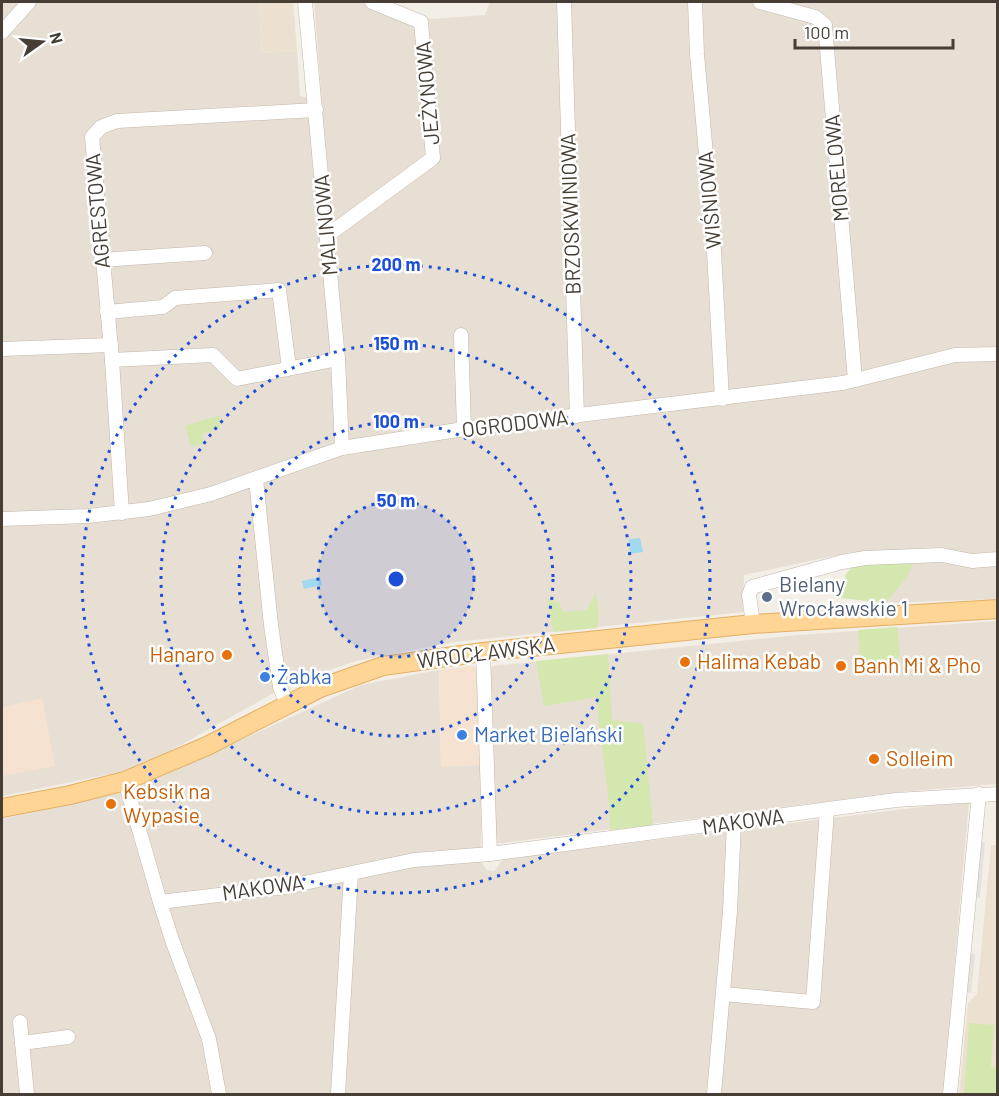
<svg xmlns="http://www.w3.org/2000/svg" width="999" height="1096" font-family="Barlow,sans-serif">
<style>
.residential{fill:#e7dfd4}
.commercial{fill:#f5e2d1}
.education{fill:#ece1d0}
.green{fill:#d3e7af}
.parking{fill:#e4e1de}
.water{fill:#a2d8f0}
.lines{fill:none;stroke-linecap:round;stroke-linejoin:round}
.minor-casing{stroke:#c1b7ac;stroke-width:15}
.major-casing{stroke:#e3b064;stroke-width:20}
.minor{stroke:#fff;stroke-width:14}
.major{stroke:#fed594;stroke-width:18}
.ring{fill:none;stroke:#1d4ed8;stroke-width:3;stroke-dasharray:3 6}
.service-dot{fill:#5c6f8a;stroke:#fff;stroke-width:2}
.food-dot{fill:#e8710a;stroke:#fff;stroke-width:2}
.shop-dot{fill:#3f7fe0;stroke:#fff;stroke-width:2}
.labels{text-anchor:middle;stroke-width:5;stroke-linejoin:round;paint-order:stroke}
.street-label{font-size:21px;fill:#463e35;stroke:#fff}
.service-label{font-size:21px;fill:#4e5e75;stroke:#fff;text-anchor:start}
.food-label{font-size:21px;fill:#c56008;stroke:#fff;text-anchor:start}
.shop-label{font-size:21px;fill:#366cbe;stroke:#fff;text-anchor:start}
.centre{fill:#1d4ed8;stroke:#fff;stroke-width:3}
.ring-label{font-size:18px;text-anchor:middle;font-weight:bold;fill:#1d4ed8;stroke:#fff;stroke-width:5;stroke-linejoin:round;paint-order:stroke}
</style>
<rect width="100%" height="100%" fill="#f3eee6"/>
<g class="residential">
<polygon points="2,2 259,2 262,53 297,51 300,96 322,102 314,2 361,2 430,19 485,15 490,2 997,2 997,599 885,603 853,552 744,575 743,612 455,642 356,661 312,676 272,694 168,752 120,772 2,796"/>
<polygon points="997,621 997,784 899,792 495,844 489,670 493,666 798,635"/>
<polygon points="439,670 441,766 481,765 481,862 487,870 494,871 503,859 969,801 943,1094 2,1094 2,819 130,791 361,685"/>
</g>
<g class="commercial">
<polygon points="474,666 478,670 481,765 441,767 439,670"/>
<polygon points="42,698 55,766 2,776 2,707"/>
</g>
<g class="education">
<polygon points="259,2 293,2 297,51 262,53"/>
<polygon points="991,845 997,845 997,1094 959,1094 968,1003 977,994"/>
</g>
<g class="green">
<polygon points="220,415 220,428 202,434 204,443 191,447 185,426"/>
<polygon points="908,551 912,566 907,577 885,603 841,598 846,574 865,552"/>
<polygon points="596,593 599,618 597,628 553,632 548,599 559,602 563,612 587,610"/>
<polygon points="897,627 900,657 889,658 888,664 860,663 858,630"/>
<path d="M608 654 612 720 643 724 653 825 610 830C610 784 599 743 597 697L544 706 536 661Z"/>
<polygon points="969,1023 994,1025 991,1067 997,1068 997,1094 964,1094"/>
</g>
<g class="parking">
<polygon points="979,842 985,842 980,898 974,898"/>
<polygon points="968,953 975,954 971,993 964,992"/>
</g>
<g class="water">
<polygon points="640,538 643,552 630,554 629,539"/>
<polygon points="320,577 322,585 304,589 302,581"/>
</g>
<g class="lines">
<g class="minor-casing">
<g id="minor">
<polyline points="305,2 338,359 342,448"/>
<polyline points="564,2 577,416"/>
<polyline points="695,2 697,54 713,233 722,399"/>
<polyline points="760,2 815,17 825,25 855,380"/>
<polyline points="2,32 29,2"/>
<polyline points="328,235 433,158 421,22 372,2"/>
<polyline points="101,260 205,253"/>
<polyline points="107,312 163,307 175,298 279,290 289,368"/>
<polyline points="461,335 464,429"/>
<polyline points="2,349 111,345"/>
<polyline points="112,360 213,355 237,379 338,359"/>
<polyline points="256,479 271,625 280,687 287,704"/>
<polyline points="122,513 112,360 92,137 101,127 117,121 316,110"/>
<polyline points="2,519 88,516 149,509 211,494 342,448 464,429 843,383 955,355 998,354"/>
<polyline points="753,624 749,595 752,587 842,562 865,558 942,555 972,561 998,559"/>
<polyline points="483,652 490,854"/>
<polyline points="125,781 160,902 285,887 414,860 490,854 896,800 998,794"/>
<polyline points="160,902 172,940 209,1039 219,1094"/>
<polyline points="723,994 813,1002 827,810"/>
<polyline points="20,1022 27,1094"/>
<polyline points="22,1043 68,1037"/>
<polyline points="338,1094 351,874"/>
<polyline points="714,1094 730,911 734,823"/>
<polyline points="950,1094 979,794"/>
</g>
</g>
<g class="major-casing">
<polyline id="major" points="2,808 70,795 125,781 207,746 320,688 383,666 483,652 753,624 998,609"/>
</g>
<use href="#minor" class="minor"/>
<use href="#major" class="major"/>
</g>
<circle cx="396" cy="579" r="78" fill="#1d4ed8" fill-opacity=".12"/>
<g class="ring">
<circle cx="396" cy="579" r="78"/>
<circle cx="396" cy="579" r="157"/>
<circle cx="396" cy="579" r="235"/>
<circle cx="396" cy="579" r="314"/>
</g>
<circle class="service-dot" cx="767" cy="597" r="6"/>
<g class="food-dot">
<circle cx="227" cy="655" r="6"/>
<circle cx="685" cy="662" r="6"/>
<circle cx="841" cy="666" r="6"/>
<circle cx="874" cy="759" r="6"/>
<circle cx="111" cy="804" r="6"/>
</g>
<g class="shop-dot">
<circle cx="265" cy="677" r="6"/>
<circle cx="462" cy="735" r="6"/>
</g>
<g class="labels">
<g class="street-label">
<text transform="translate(428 93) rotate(-95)" y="7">JEŻYNOWA</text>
<text transform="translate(837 168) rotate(-95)" y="7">MORELOWA</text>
<text transform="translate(710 200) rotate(-95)" y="7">WIŚNIOWA</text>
<text transform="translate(98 211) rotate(-95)" y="7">AGRESTOWA</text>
<text transform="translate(571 214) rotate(-92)" y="7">BRZOSKWINIOWA</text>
<text transform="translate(326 225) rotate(-95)" y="7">MALINOWA</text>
<text transform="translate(515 424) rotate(-7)" y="7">OGRODOWA</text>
<text transform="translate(486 653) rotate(-7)" y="7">WROCŁAWSKA</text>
<text transform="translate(743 822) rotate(-8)" y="7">MAKOWA</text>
<text transform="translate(263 888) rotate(-8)" y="7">MAKOWA</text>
</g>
<g class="service-label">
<text x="779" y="592">Bielany<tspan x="779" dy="24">Wrocławskie 1</tspan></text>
</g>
<g class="food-label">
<text x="215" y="662" text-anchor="end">Hanaro</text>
<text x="697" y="669">Halima Kebab</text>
<text x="853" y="673">Banh Mi &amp; Pho</text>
<text x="886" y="766">Solleim</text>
<text x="123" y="799">Kebsik na<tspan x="123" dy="24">Wypasie</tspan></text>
</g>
<g class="shop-label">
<text x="277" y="684">Żabka</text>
<text x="474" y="742">Market Bielański</text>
</g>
</g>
<circle cx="396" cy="579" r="9" class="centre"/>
<g class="ring-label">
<text x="396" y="271">200 m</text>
<text x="396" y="350">150 m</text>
<text x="396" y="428">100 m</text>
<text x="396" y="507">50 m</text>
</g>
<rect width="999" height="1096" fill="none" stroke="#463e35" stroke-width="6"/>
<g transform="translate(42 42) rotate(75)" stroke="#ffffff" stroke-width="4.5" paint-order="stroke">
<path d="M0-4.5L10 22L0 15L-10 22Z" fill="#463e35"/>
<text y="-9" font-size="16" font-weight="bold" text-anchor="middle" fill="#463e35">N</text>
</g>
<path d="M795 39v9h158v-9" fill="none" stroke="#463e35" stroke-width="3"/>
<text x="804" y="39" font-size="18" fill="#463e35" stroke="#ffffff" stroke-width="4.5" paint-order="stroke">100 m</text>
</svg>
